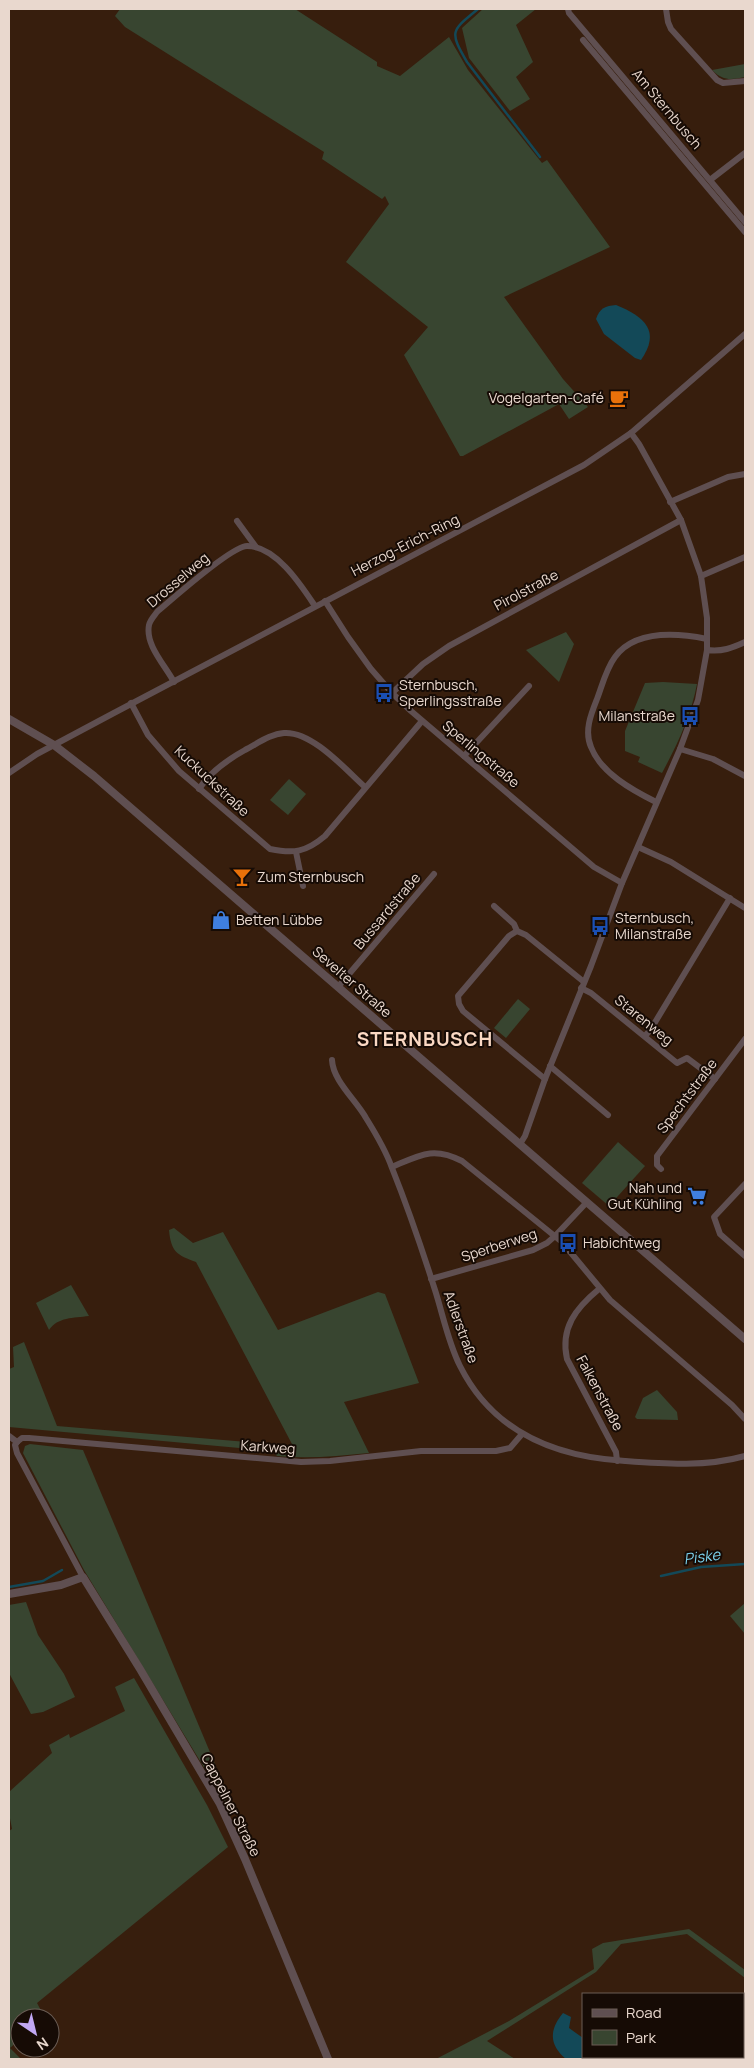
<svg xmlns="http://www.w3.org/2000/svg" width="754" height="2068" font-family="Manrope,sans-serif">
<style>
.green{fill:#384530}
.water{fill:#134958}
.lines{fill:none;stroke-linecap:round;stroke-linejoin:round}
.stream{stroke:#134958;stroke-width:2.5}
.minor{stroke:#5f4f51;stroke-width:6}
.tertiary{stroke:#5f4f51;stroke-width:8}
.labels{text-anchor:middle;stroke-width:4;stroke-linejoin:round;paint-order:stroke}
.street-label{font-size:14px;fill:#e9d8ce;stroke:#160b05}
.poi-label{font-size:14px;fill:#e9d8ce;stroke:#160b05;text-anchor:start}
.water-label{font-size:15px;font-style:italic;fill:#7cd1ec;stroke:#160b05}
.district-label{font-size:19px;font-weight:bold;letter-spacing:1px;fill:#fad8c3;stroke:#160b05}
</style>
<rect width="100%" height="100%" fill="#371e0d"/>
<g class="green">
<polygon points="120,9 295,9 377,62 377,66 400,76 449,37 468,70 542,163 547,160 610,247 504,297 563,379 588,407 569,419 559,404 463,456 460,456 404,355 428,327 346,262 389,204 385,196 382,199 322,159 324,152 125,27 115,16"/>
<polygon points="483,9 536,9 516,25 533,62 516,77 530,99 510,111 469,58 462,28"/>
<path d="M745 64V77C731 80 723 81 712 70Z"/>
<polygon points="566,632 574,644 559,682 526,650"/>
<path d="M663 682 697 684C691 716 677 745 662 773L638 762 640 757 625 751V731L645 683Z"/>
<polygon points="289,779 306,794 288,815 270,800"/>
<polygon points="518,999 530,1009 506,1038 494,1028"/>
<polygon points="618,1142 645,1166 609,1206 582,1183"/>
<path d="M174 1228 193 1243 223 1232 278 1330 378 1292 385 1294 419 1383 344 1402 369 1453C338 1456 308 1459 277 1456L273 1451 9 1427V1369L14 1367 13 1347 24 1342 57 1426 293 1446 196 1262C177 1255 171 1252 169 1230Z"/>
<path d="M71 1285 89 1316C73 1318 58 1317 49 1330L36 1303Z"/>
<polygon points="657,1390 677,1412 678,1420 637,1419 635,1417 643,1398"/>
<polygon points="30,1444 83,1450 228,1795 225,1802 84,1570 23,1453 25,1446"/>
<polygon points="26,1602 38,1635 64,1674 75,1697 43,1712 31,1714 9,1673 9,1605"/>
<polygon points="745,1603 745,1634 730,1616"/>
<polygon points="134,1678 207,1805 228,1847 37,2003 45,2018 20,2018 20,2039 10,2048 21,2059 9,2059 9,1831 12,1829 9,1813 9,1792 52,1753 49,1745 69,1734 70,1738 125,1711 115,1687"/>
<polygon points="689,1929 745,1970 745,1978 687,1934 621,1944 596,1972 487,2041 515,2059 436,2059 509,2021 594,1969 592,1949 603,1943"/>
</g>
<g class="water">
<path d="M616 305C645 317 661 331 641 360L635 358 604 334 596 319C600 308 605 306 616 305Z"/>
<path d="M563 2013 571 2017 569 2028 583 2038V2057H601L599 2059H566C549 2045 549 2030 563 2013Z"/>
</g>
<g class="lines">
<g class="stream">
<path d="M478 9C451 31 449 31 467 62L540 157"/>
<polyline points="661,1576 701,1567 745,1564"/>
<polyline points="9,1587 43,1581 62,1570"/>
</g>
<g class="minor">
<polyline points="568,9 569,13 745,222"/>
<polyline points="666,9 668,22 671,29 717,80 723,83 745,81"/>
<polyline points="583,40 745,232"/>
<polyline points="710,180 745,153"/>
<polyline points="670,502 728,477 745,474"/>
<polyline points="237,521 256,547"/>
<polyline points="701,576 745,557"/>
<polyline points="325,601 348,637 371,669 392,693 411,711 594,867 622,883"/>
<path d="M707 650C722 652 732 648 745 642"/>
<path d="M174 682C165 665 145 645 149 625 150 620 154 616 157 612 172 599 232 546 247 546 276 546 301 585 315 606"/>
<polyline points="392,693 423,664 449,646 681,520"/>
<path d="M131 703 148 735 179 771 270 849C294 854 306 852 325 836L422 721"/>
<polyline points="680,749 713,759 745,776"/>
<polyline points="464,756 529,686"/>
<polyline points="9,773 37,754 112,714 584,465 631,433 745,334"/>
<path d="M199 789C210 772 227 760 245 750 257 744 270 734 284 733 312 731 345 769 365 787"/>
<path d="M656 802C632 790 601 773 591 747 584 731 591 714 597 699 602 686 606 669 615 657 635 630 677 633 707 639"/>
<polyline points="638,847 671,862 745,908"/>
<polyline points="296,852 303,886"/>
<polyline points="494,906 514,924 517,931"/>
<polyline points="338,987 434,874"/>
<polyline points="581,988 591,993 677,1063 687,1058 715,1079"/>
<polyline points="645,1036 651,1029 730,898"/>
<path d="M332 1060C333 1081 356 1100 366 1118 376 1134 386 1151 392 1168 408 1208 422 1249 435 1290 443 1315 448 1342 460 1366 493 1432 554 1457 625 1461 666 1464 706 1467 745 1456"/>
<polyline points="550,1066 608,1115"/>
<polyline points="545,1079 463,1011 459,1004 458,996 509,936 517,931 526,935 584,982"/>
<polyline points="520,1144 525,1136 545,1079 591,966 622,883 680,749 698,700 707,650 707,618 701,576 681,520 639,444 631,433"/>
<path d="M392 1167C420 1155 433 1146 462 1161L562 1242 610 1300 732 1405 745 1419"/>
<polyline points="661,1169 657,1165 657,1156 745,1039"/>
<polyline points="745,1184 714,1217 720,1234 745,1256"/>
<polyline points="431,1279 533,1250 547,1243 555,1236 587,1202"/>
<path d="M599 1289C576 1308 560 1328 567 1359L616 1452 617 1461"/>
<polyline points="9,1436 17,1442"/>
<polyline points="17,1442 22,1438 29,1438 301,1462 330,1461 421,1451 496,1451 510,1448 522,1434"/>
<polyline points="17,1442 15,1445 17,1453 83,1577"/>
</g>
<g class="tertiary">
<polyline points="9,719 54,745 94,776 745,1339"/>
<polyline points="9,1594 61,1585 83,1577 140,1669 220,1804 245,1859 328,2059"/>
</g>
</g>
<defs>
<g id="cafe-bare" transform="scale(1.5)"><path d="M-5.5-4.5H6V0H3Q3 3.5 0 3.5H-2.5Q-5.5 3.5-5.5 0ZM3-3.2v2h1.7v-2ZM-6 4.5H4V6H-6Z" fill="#e8710a" stroke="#160b05" stroke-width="2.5" paint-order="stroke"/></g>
<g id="bus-bare" transform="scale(1.5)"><path d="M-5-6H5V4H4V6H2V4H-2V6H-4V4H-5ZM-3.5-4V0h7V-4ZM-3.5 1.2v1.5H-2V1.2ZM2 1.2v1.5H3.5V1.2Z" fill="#1a4fb4" stroke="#160b05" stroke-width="2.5" paint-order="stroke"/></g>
<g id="bar-bare" transform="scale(1.5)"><path d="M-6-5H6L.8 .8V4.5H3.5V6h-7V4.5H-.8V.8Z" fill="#e8710a" stroke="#160b05" stroke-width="2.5" paint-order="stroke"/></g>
<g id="shop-bare" transform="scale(1.5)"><path d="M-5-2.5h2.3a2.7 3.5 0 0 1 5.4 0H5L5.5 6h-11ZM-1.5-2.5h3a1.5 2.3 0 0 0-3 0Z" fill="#3f7fe0" stroke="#160b05" stroke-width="2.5" paint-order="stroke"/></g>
<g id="supermarket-bare" transform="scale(1.5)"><path d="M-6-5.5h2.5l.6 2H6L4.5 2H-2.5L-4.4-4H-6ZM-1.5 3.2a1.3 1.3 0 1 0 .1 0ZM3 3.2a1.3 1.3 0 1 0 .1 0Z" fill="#3f7fe0" stroke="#160b05" stroke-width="2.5" paint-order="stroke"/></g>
</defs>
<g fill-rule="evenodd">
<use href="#cafe-bare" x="619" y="398"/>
<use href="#bus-bare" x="384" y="693"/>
<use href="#bus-bare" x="690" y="716"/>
<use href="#bar-bare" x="242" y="877"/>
<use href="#shop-bare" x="221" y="920"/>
<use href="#bus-bare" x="600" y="926"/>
<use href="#supermarket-bare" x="697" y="1196"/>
<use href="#bus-bare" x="568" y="1243"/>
</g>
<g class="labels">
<g class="street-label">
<text transform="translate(667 109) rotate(50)" y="5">Am Sternbusch</text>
<text transform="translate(405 545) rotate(-27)" y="5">Herzog-Erich-Ring</text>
<text transform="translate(178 580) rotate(-40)" y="5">Drosselweg</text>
<text transform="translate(526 590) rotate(-28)" y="5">Pirolstraße</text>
<text transform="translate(481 754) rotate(40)" y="5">Sperlingstraße</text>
<text transform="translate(212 781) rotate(43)" y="5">Kuckuckstraße</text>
<text transform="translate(387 911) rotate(-50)" y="5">Bussardstraße</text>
<text transform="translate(352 982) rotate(41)" y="5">Sevelter Straße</text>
<text transform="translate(644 1020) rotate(39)" y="5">Starenweg</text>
<text transform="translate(687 1096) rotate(-53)" y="5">Spechtstraße</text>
<text transform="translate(499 1245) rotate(-18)" y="5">Sperberweg</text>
<text transform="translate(461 1327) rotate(70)" y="5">Adlerstraße</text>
<text transform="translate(600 1393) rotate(62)" y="5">Falkenstraße</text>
<text transform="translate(268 1447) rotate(4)" y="5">Karkweg</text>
<text transform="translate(231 1805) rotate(63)" y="5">Cappelner Straße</text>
</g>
<g class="poi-label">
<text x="604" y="403" text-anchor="end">Vogelgarten-Café</text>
<text x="399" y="690">Sternbusch,<tspan x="399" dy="16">Sperlingsstraße</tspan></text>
<text x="675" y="721" text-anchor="end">Milanstraße</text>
<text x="257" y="882">Zum Sternbusch</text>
<text x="615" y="923">Sternbusch,<tspan x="615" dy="16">Milanstraße</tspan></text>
<text x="236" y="925">Betten Lübbe</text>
<text x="682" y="1193" text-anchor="end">Nah und<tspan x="682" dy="16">Gut Kühling</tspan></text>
<text x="583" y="1248">Habichtweg</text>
</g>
<g class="water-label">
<text transform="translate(702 1557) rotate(-8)" y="5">Piske</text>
</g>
<g class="district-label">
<text x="425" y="1046">STERNBUSCH</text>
</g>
</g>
<rect width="754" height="2068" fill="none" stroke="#e9d8ce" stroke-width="20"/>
<rect x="582" y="1993" width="162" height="65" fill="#160b05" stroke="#6a5d55"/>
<rect x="592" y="2009" width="25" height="8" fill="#5f4f51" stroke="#6a5d55"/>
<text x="626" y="2018" font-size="15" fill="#e9d8ce">Road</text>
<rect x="592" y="2030" width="25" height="15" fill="#384530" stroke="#6a5d55"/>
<text x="626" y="2043" font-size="15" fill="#e9d8ce">Park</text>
<g transform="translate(35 2033) rotate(145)"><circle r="24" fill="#160b05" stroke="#6a5d55"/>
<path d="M0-4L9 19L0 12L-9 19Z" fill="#c1a8f3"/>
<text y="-8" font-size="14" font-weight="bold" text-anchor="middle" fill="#e9d8ce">N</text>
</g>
</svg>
